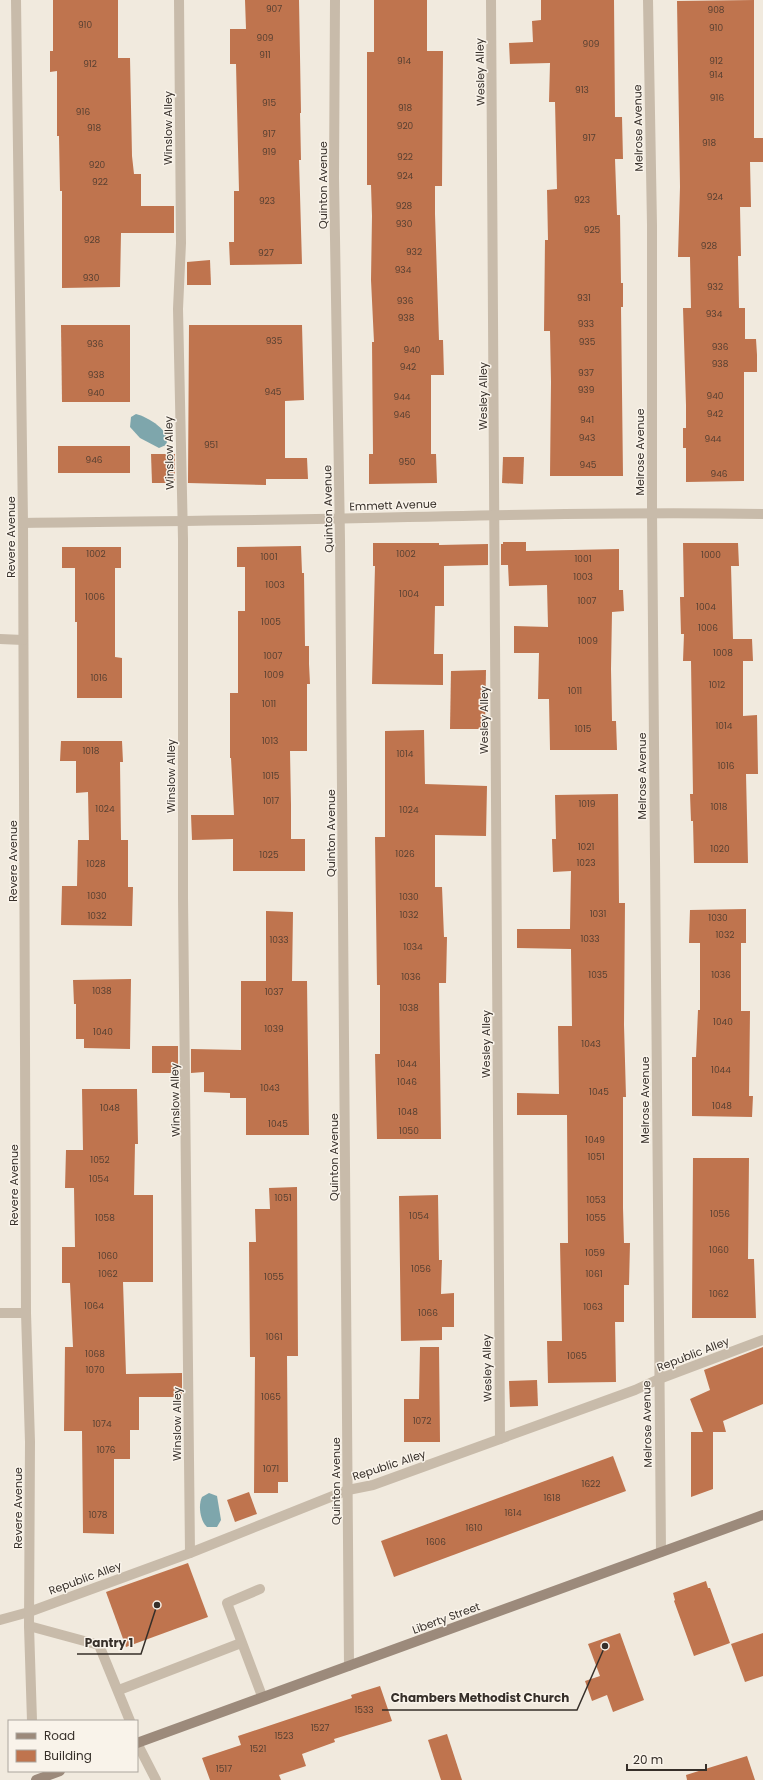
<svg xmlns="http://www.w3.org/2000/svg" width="763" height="1780" font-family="Poppins,sans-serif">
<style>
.water{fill:#7ea6ac}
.building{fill:#bf744e}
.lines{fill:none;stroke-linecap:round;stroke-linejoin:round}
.lane{stroke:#c8bbaa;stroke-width:10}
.street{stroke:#c8bbaa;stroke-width:10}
.secondary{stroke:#9c8a7b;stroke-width:10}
.labels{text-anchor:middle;stroke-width:3;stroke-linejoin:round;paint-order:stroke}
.number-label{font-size:9px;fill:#584032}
.street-label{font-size:11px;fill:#362f29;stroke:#f9f3ea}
.leader{fill:none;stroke:#362f29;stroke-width:1.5}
.callout-dot{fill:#362f29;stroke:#f9f3ea;stroke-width:1.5}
.callout-label{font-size:12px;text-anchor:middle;font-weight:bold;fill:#362f29;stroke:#f9f3ea;stroke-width:3;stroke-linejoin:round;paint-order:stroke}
</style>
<rect width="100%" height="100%" fill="#f1eade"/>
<g class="water">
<path d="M136 414C148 417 172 431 166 445L159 448 140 438 130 427 131 417Z"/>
<path d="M209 1493 217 1496 221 1520 217 1527H207C200 1521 198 1505 202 1497Z"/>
</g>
<g class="building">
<polygon points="53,0 118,0 118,58 130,58 132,156 134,174 141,174 141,206 174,206 174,233 121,233 120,287 62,288 62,191 60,191 59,136 57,136 57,71 50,72 50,51 53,51"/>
<polygon points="245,0 299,0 301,113 300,113 301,160 299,160 302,264 230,265 229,242 234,242 234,191 239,191 236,64 230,64 230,29 246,29"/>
<polygon points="374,0 427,0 427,51 443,51 442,186 435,186 435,214 439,340 443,340 444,375 431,375 431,454 436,454 437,483 369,484 369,454 373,454 372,342 374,342 371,280 372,216 371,185 367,185 367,52 374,52"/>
<polygon points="541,0 614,0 615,117 622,117 623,159 615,159 617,215 620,215 621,283 623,283 623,307 621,307 623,476 550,476 551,382 550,331 544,331 545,240 548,240 547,190 557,189 555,102 549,102 550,63 510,64 509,43 533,42 532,21 541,20"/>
<polygon points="754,0 754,138 763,138 763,162 750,162 751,207 740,207 741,256 738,256 739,308 745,308 745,339 756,339 757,355 757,372 744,372 744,481 686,482 686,448 683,448 683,428 686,428 686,405 683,308 691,308 690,257 678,257 680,187 677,1"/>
<polygon points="210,260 211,285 187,285 187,262"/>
<polygon points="61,325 130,325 130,402 62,402"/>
<polygon points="189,325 302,325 304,400 285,401 285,458 307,458 308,479 266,479 266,485 188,483"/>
<rect x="58" y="446" width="72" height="27"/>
<polygon points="151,454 175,454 175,483 152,483"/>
<polygon points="503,457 524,457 523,484 502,483"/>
<polygon points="503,542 526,542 526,551 619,549 619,590 623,590 624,611 612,612 611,669 612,721 616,721 617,750 550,750 549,699 538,699 539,653 514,653 514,626 548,627 547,585 509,586 508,565 501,565 501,544 503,544"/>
<polygon points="373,543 439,543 439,545 488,544 488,565 444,566 444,606 435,606 434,654 443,654 443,685 372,684 375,566 373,566"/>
<polygon points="683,543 738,543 739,566 731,566 733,639 752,639 753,661 743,661 743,716 757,715 758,774 746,774 748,863 694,863 693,821 691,821 690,794 693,794 691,661 683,661 684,634 681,634 680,597 684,597"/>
<polygon points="301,546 302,573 304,573 305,646 309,646 309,664 310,684 307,684 307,751 290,751 291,805 291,839 305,839 305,871 233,871 233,839 192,840 191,815 234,815 231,758 230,758 230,693 238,693 238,611 245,611 245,567 237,567 237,547"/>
<polygon points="62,547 121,547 121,568 115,568 115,657 122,658 122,698 77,698 77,622 75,622 75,568 62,568"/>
<polygon points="486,670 485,729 450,729 451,671"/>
<polygon points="424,730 425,784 487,786 486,836 435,835 435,887 442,887 444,937 447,937 446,983 439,983 441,1139 377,1139 375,1054 380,1054 380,985 377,985 375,837 385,837 385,731"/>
<polygon points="61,741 122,741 123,762 120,762 121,840 128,840 128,887 133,887 132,926 61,925 62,886 77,886 78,840 89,840 88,792 76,793 76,761 60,761"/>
<polygon points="618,794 619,903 625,903 624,1025 626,1097 623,1097 623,1208 624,1243 630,1243 629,1285 624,1285 624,1322 615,1322 616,1382 548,1383 547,1341 562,1341 560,1243 568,1243 567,1115 517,1115 517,1093 559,1094 558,1026 572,1026 571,949 517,948 517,929 570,929 571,871 553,872 552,839 556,839 555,795"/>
<polygon points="746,909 746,943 741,943 741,1011 750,1011 749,1096 753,1096 752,1117 692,1116 692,1057 696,1057 698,1010 700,1010 700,943 689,943 690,910"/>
<polygon points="266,911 293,912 292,981 307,981 309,1135 246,1135 246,1098 230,1098 230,1093 204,1092 204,1072 191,1073 191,1049 241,1050 241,981 266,981"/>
<polygon points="131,979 130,1049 84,1048 84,1039 76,1039 76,1004 74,1004 73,980"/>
<rect x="152" y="1046" width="26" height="27"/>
<polygon points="82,1089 137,1089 138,1144 135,1144 134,1195 153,1195 153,1282 123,1282 126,1374 182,1373 182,1397 139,1397 139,1430 130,1430 130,1459 114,1459 114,1534 83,1533 82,1431 64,1431 65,1347 73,1347 70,1283 62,1283 62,1247 75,1247 74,1188 65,1188 66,1150 83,1150"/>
<polygon points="693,1158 749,1158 748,1259 754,1259 756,1318 692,1318"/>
<polygon points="297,1187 298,1356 287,1356 288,1482 278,1482 278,1493 254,1493 255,1357 250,1357 249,1242 256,1242 255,1209 270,1209 269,1188"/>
<polygon points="438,1195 439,1260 442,1260 441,1294 454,1293 454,1327 442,1327 442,1340 401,1341 399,1196"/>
<polygon points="420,1347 439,1347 440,1442 404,1442 404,1399 419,1399"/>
<polygon points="763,1347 763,1404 723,1421 726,1432 713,1432 713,1489 691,1497 691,1432 703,1432 690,1399 710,1390 704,1370"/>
<polygon points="537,1380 538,1406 510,1407 509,1381"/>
<polygon points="613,1456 626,1491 394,1577 381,1541"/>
<polygon points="249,1492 257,1514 235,1522 227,1500"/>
<polygon points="188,1563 208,1617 126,1647 106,1592"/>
<polygon points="706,1581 708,1588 710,1588 730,1643 694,1656 674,1601 675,1600 673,1593"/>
<polygon points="620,1633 644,1700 613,1712 607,1695 592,1701 585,1681 600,1676 588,1644"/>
<polygon points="763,1633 763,1676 745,1682 731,1644"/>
<polygon points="380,1686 392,1721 334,1739 335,1742 302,1754 306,1766 279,1775 281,1780 210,1780 202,1758 241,1745 238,1736 352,1698 351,1695"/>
<polygon points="447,1734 462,1780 441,1780 428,1740"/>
<polygon points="747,1756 755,1780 687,1780 686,1775"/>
</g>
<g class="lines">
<g class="lane">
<polyline points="179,0 181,243 178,309 183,539 183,898 190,1553"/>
<polyline points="491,0 500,1439"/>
<polyline points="260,1589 227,1603 262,1696"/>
<polyline points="0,1620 29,1612 190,1553 348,1490 373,1485 635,1390 659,1379 763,1340"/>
<polyline points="29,1626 99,1645 130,1721"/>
<polyline points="119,1690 241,1643"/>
</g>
<g class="street">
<polyline points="16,0 23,523 26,1313 30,1442 29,1626 32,1721"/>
<polyline points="335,0 334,178 340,539 349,1666"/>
<polyline points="648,0 652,225 652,513 661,1552"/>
<path d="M23 523C137 521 251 521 365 518 498 515 630 512 763 514"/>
<polyline points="0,639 23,640"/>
<polyline points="0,1313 26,1313"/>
<polyline points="137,1743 156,1780"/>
</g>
<g class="secondary">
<polyline points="137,1743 763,1515"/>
<polyline points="36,1780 60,1771"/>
</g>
</g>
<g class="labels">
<g class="number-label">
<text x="274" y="12">907</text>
<text x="716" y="13">908</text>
<text x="85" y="28">910</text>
<text x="716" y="31">910</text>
<text x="265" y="41">909</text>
<text x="591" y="47">909</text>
<text x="265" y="58">911</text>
<text x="404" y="64">914</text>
<text x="716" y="64">912</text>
<text x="90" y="67">912</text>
<text x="716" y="78">914</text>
<text x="582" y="93">913</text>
<text x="717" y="101">916</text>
<text x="269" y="106">915</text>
<text x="405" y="111">918</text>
<text x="83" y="115">916</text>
<text x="405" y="129">920</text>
<text x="94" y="131">918</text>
<text x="269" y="137">917</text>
<text x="589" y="141">917</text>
<text x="709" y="146">918</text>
<text x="269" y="155">919</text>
<text x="405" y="160">922</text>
<text x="97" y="168">920</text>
<text x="405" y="179">924</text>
<text x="100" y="185">922</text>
<text x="715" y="200">924</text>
<text x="582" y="203">923</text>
<text x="267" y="204">923</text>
<text x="404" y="209">928</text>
<text x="404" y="227">930</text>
<text x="592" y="233">925</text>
<text x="92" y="243">928</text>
<text x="709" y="249">928</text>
<text x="414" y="255">932</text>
<text x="266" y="256">927</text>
<text x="403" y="273">934</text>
<text x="91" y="281">930</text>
<text x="715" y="290">932</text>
<text x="584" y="301">931</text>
<text x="405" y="304">936</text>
<text x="714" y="317">934</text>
<text x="406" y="321">938</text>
<text x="586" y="327">933</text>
<text x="274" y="344">935</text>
<text x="587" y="345">935</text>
<text x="95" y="347">936</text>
<text x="720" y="350">936</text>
<text x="412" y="353">940</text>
<text x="720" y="367">938</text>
<text x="408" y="370">942</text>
<text x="586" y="376">937</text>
<text x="96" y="378">938</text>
<text x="586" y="393">939</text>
<text x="273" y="395">945</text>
<text x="96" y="396">940</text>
<text x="715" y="399">940</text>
<text x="402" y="400">944</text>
<text x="715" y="417">942</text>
<text x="402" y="418">946</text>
<text x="587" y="423">941</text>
<text x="587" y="441">943</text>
<text x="713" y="442">944</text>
<text x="211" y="448">951</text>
<text x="94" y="463">946</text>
<text x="407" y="465">950</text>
<text x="588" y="468">945</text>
<text x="719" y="477">946</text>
<text x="96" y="557">1002</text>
<text x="406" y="557">1002</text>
<text x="711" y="558">1000</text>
<text x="269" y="560">1001</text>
<text x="583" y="562">1001</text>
<text x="583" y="580">1003</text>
<text x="275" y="588">1003</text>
<text x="409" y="597">1004</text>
<text x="95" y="600">1006</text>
<text x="587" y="604">1007</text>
<text x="706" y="610">1004</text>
<text x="271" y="625">1005</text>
<text x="708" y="631">1006</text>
<text x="588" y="644">1009</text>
<text x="723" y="656">1008</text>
<text x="273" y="659">1007</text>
<text x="274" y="678">1009</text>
<text x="99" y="681">1016</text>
<text x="717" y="688">1012</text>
<text x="575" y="694">1011</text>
<text x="269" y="707">1011</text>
<text x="724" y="729">1014</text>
<text x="583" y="732">1015</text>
<text x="270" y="744">1013</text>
<text x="91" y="754">1018</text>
<text x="405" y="757">1014</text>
<text x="726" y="769">1016</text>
<text x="271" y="779">1015</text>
<text x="271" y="804">1017</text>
<text x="587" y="807">1019</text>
<text x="719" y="810">1018</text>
<text x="105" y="812">1024</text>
<text x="409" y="813">1024</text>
<text x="586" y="850">1021</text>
<text x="720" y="852">1020</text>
<text x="405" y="857">1026</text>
<text x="269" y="858">1025</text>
<text x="586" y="866">1023</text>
<text x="96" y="867">1028</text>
<text x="97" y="899">1030</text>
<text x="409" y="900">1030</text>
<text x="598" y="917">1031</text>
<text x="409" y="918">1032</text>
<text x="97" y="919">1032</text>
<text x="718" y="921">1030</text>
<text x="725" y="938">1032</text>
<text x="590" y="942">1033</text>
<text x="279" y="943">1033</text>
<text x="413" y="950">1034</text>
<text x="598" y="978">1035</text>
<text x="721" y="978">1036</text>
<text x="411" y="980">1036</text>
<text x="102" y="994">1038</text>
<text x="274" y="995">1037</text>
<text x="409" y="1011">1038</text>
<text x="723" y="1025">1040</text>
<text x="274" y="1032">1039</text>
<text x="103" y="1035">1040</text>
<text x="591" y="1047">1043</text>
<text x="407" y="1067">1044</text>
<text x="721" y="1073">1044</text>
<text x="407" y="1085">1046</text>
<text x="270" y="1091">1043</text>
<text x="599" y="1095">1045</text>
<text x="722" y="1109">1048</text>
<text x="110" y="1111">1048</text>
<text x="408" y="1115">1048</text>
<text x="278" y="1127">1045</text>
<text x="409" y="1134">1050</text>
<text x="595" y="1143">1049</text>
<text x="596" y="1160">1051</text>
<text x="100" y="1163">1052</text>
<text x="99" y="1182">1054</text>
<text x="283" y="1201">1051</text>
<text x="596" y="1203">1053</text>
<text x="720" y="1217">1056</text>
<text x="419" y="1219">1054</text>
<text x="105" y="1221">1058</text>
<text x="596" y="1221">1055</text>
<text x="719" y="1253">1060</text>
<text x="595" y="1256">1059</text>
<text x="108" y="1259">1060</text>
<text x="421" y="1272">1056</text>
<text x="108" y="1277">1062</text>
<text x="594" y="1277">1061</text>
<text x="274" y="1280">1055</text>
<text x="719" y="1297">1062</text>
<text x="94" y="1309">1064</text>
<text x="593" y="1310">1063</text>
<text x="428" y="1316">1066</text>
<text x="274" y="1340">1061</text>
<text x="95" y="1357">1068</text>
<text x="577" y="1359">1065</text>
<text x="95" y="1373">1070</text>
<text x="271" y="1400">1065</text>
<text x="422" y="1424">1072</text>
<text x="102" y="1427">1074</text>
<text x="106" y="1453">1076</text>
<text x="271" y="1472">1071</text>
<text x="591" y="1487">1622</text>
<text x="552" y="1501">1618</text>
<text x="513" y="1516">1614</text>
<text x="98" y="1518">1078</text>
<text x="474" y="1531">1610</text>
<text x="436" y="1545">1606</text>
<text x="364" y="1713">1533</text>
<text x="320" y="1731">1527</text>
<text x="284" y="1739">1523</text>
<text x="258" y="1752">1521</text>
<text x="224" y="1772">1517</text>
</g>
<g class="street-label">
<text transform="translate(480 72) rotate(-91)" y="4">Wesley Alley</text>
<text transform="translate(168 128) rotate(-90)" y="4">Winslow Alley</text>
<text transform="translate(638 128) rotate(-91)" y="4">Melrose Avenue</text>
<text transform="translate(323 185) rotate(-90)" y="4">Quinton Avenue</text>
<text transform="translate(483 396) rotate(-90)" y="4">Wesley Alley</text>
<text transform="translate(640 452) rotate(-90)" y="4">Melrose Avenue</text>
<text transform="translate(169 453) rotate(-91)" y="4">Winslow Alley</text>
<text transform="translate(393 505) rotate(-2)" y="4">Emmett Avenue</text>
<text transform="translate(328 509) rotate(-91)" y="4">Quinton Avenue</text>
<text transform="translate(11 537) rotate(-90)" y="4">Revere Avenue</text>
<text transform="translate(484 720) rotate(-90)" y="4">Wesley Alley</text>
<text transform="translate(171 776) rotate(-90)" y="4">Winslow Alley</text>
<text transform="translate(642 776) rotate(-90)" y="4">Melrose Avenue</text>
<text transform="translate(331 833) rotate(-90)" y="4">Quinton Avenue</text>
<text transform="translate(13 861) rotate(-90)" y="4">Revere Avenue</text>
<text transform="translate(486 1044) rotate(-90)" y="4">Wesley Alley</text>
<text transform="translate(175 1100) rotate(-91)" y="4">Winslow Alley</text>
<text transform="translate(645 1100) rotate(-90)" y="4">Melrose Avenue</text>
<text transform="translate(334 1157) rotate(-90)" y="4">Quinton Avenue</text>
<text transform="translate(14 1185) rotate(-90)" y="4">Revere Avenue</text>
<text transform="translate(693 1354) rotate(-21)" y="4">Republic Alley</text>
<text transform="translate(487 1368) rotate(-91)" y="4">Wesley Alley</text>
<text transform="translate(177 1424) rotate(-90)" y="4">Winslow Alley</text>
<text transform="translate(647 1424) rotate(-91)" y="4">Melrose Avenue</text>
<text transform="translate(389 1465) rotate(-18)" y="4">Republic Alley</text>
<text transform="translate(336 1481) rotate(-90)" y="4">Quinton Avenue</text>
<text transform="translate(18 1508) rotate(-90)" y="4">Revere Avenue</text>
<text transform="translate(85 1578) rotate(-20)" y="4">Republic Alley</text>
<text transform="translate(446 1618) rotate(-20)" y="4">Liberty Street</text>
</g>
</g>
<path class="leader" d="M157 1605L141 1654H77M605 1646L577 1710H382"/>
<g class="callout-dot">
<circle cx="157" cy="1605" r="4"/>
<circle cx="605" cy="1646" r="4"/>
</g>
<g class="callout-label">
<text x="109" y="1647">Pantry 1</text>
<text x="480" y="1702">Chambers Methodist Church</text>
</g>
<rect x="8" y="1720" width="130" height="52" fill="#f9f3ea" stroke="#aba59d"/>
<rect x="16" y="1733" width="20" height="6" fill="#9c8a7b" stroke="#aba59d"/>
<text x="44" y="1740" font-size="12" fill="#362f29">Road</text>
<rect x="16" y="1750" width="20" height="12" fill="#bf744e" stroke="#aba59d"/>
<text x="44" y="1760" font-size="12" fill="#362f29">Building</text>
<path d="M627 1764v6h79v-6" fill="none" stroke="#362f29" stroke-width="2"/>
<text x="633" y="1764" font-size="12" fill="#362f29" stroke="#f9f3ea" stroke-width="3" paint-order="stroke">20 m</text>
</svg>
